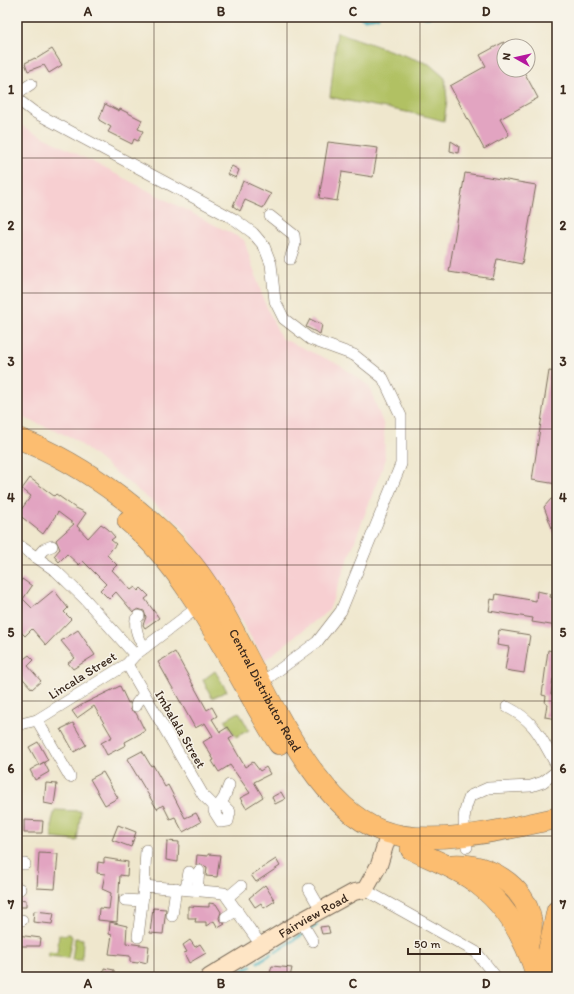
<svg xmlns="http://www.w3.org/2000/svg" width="574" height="994" font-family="Itim,sans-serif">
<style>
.built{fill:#f7cfd1}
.green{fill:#b1c164;stroke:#767641}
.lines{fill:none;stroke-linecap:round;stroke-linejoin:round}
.stream{stroke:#42b1bd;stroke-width:3}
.building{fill:#e2a4c1}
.street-casing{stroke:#7a6c5b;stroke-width:12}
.secondary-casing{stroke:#7a6c5b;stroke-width:18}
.highway-casing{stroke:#7a6c5b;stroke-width:22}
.street{stroke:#fff;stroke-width:11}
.secondary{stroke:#fee5c5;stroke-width:16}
.highway{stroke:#fcbd6f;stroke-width:21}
.grid{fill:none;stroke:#3b2a1e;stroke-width:1;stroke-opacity:0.55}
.labels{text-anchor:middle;stroke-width:3;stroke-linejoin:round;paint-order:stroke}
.street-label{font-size:13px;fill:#3b2a1e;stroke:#f7f3e8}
.neatline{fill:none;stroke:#3b2a1e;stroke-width:1.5}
.grid-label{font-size:13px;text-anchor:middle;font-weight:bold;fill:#3b2a1e}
</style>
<rect width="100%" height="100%" fill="#f7f3e8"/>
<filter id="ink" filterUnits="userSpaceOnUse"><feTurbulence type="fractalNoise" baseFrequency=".025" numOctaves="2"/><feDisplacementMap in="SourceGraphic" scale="8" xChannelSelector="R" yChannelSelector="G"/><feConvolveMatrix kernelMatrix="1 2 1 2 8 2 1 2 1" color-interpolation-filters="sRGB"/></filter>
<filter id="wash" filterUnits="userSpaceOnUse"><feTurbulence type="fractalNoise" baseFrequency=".012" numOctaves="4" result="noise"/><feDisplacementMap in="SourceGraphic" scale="16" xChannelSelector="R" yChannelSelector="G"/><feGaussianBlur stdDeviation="0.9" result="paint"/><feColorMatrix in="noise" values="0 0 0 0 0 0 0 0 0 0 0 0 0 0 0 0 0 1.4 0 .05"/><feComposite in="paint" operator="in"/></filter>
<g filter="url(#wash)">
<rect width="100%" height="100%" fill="#efe7cd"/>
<polygon class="built" points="17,123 244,240 264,301 281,338 340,365 369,386 384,426 385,461 329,610 265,660 182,526 73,438 17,415"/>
<g class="green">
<path d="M337 32 429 64 445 78 447 100 444 121C406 110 368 106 330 97Z"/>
<polygon points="215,671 227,691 212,698 203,680"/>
<polygon points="239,712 249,730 236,737 225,720"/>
<polygon points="55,810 81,811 77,841 52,838 52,821"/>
<polygon points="70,934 72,937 68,958 48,956 49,952 57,953 59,935"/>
<polygon points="75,938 83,939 82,960 72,960"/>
</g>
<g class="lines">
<g class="stream">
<polyline points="360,17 365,19 378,17"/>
<polyline points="425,17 429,17"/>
<polyline points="311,929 317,925"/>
<polyline points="275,952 303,934"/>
<polyline points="258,962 271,954"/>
<polyline points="238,977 239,973 251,966"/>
</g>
</g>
<g id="blocks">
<g class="building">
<polygon points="504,42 504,70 523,70 538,98 500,119 509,135 484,149 450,86 486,66 480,55"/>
<polygon points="52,49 62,65 49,73 44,65 28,71 25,63 35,58 36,59"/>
<polygon points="105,104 119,111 120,109 142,120 138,129 143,131 138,141 134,139 132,144 108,132 111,127 99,120"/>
<polygon points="451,141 459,146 458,153 450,151"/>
<polygon points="328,142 378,148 373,177 342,172 337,201 319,198"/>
<polygon points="232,166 239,170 236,178 227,174"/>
<polygon points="465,173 536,185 522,264 497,259 493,279 449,272"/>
<polygon points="243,181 271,194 263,208 245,200 240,211 233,206"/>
<polygon points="310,319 322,325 320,334 306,327"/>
<polygon points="549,371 557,372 557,484 532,480"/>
<polygon points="30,478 54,496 56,494 74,507 86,513 77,526 88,538 101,524 108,529 115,537 111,540 116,544 107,555 117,565 112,570 131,590 135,587 138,591 141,588 149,596 145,599 159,618 145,628 143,625 146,617 144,611 138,609 133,612 116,592 109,599 100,590 106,584 83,561 79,565 67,554 59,562 54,556 60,549 56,540 74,524 58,512 43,534 18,514 31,496 22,489"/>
<polygon points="551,499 557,500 556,539 544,507"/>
<polygon points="22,579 32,586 23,599 32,608 54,590 68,608 64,612 71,619 46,645 32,629 25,636 17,628 17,587"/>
<polygon points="537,591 551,594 550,597 557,599 557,626 532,622 533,618 489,611 491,599 495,600 496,594 536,601"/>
<polygon points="78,630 95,655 73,669 68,663 75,658 61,641"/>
<polygon points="499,630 530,635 524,673 505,670 509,647 497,645"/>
<polygon points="548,650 557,652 557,680 553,679 551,694 557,695 557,719 545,717 547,704 545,703 546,696 542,695"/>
<polygon points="175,652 207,710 212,707 217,716 212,719 220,732 228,727 234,736 229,739 245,767 253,762 260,771 266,767 270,774 254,782 263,797 246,808 240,798 250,793 230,765 219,772 212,761 214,760 203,742 213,736 205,723 195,728 158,662"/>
<polygon points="29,655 34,660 28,666 41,681 32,689 17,672 17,664"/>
<polygon points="120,686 128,703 130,702 131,710 136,713 145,731 125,742 126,745 107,755 101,743 112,737 94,706 77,718 72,711 85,703"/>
<polygon points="73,723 86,745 74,752 61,729"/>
<polygon points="38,742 48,760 39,765 29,747"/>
<polygon points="142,751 151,766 153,765 165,787 168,785 185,818 196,813 201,822 183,832 175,817 170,819 163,805 157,809 127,759"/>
<polygon points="44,762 49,772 35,780 30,770"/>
<polygon points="103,772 118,798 105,805 90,779"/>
<polygon points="46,783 57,784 54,805 44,803"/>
<polygon points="281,792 285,799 275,804 272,797"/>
<polygon points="24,820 43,821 42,833 24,833"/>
<polygon points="118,825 136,832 131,847 112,840"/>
<polygon points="167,841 179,842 178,862 166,860"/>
<polygon points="39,853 58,854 55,889 37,888"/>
<polygon points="208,854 220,855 217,877 206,876 207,867 200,864 196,865 197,855 208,856"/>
<polygon points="104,858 128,862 127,876 120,875 117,922 98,920 99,908 109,909 111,893 102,889 105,874 97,873 98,862 104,863"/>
<polygon points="276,859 280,866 256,882 251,875"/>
<polygon points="265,885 275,901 264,908 261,903 255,907 249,898"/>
<polygon points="19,899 26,900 26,907 18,907"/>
<polygon points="209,903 216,904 221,912 219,918 220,921 225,924 218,928 214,921 206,926 206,922 195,922 196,918 188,918 188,906 209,907"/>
<polygon points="153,908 166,909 163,934 150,933"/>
<polygon points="34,911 54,913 52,924 33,922"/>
<polygon points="110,922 127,926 126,943 149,946 147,963 139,961 138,963 130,962 130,956 109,954 112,935 109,934"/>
<polygon points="328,926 330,933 322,934 320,927"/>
<polygon points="17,935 41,938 40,946 17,946"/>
<polygon points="190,940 195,947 200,944 206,953 189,963 184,953 187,952 183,945"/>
<polygon points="272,966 292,968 290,977 269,977"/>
<polygon points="104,968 114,970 114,977 103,977"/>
</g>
</g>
</g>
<g filter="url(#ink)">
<use href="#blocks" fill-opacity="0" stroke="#7a6c5b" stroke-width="1"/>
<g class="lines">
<g class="street-casing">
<g id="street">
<polyline points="31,84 19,92 17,99 34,112 234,219 253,233 264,246 271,264 275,301 284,319 310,339 354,355 383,378 401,416 401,464 341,611 317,642 257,686"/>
<polyline points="270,216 294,235 295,244 290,259"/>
<polyline points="17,544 56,571 85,599 135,655"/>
<polyline points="37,557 44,549 52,546"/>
<path d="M139 616 136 619C134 629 139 639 144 648"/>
<polyline points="127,664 203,795 214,806"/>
<polyline points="136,706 137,703 144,694"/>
<path d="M507 707C537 722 541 739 557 766"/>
<polyline points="37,720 70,777"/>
<polyline points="17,725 37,720 127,664 135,655 202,604"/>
<polyline points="219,805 224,798 229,785"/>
<polygon points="223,805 230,812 228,821 221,822 214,811 214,806"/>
<path d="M467 847C464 825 461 818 470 796L488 788 531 786 543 782 557 771"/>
<polyline points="17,864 25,864"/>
<polyline points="144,886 146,850"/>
<polyline points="17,888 20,889"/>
<polyline points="186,889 189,872"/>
<polyline points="309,889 321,910"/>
<polyline points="197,890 199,871"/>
<polyline points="365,890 476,952 496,977"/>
<polyline points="228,897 241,886"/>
<polyline points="125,900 142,901"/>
<polyline points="172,916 176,888"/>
<polyline points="226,917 237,910"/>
<polyline points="17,920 22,920"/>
<polyline points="301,921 313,941"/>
<polyline points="138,937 144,886 224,893 261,945"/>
</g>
</g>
<g class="secondary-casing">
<g id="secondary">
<path id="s1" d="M209 977 301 921 354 892 365 890 379 865 389 833"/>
</g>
</g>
<g class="highway-casing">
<g id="highway">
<path id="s2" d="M17 438C84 463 167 524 206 583 252 651 302 800 380 830 428 849 508 829 557 818"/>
<path d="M128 521C193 575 234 673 279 744"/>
<path d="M411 849C433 860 459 869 479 885 509 908 526 941 537 977"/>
<path d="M452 865C487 863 524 884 531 920 533 929 529 939 527 948"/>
<polyline points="543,977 557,911"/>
</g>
</g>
<use href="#street" class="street"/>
<use href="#secondary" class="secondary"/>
<use href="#highway" class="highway"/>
</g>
</g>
<path class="grid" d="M154 17V977M287 17V977M420 17V977M17 158H557M17 293H557M17 429H557M17 565H557M17 701H557M17 836H557"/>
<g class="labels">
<g class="street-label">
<text transform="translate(82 675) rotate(-32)" y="5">Lincala Street</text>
<text dy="5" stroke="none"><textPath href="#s2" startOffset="364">Central Distributor Road</textPath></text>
<text transform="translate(181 729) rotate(60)" y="5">Imbalala Street</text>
<text dy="5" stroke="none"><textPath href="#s1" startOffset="121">Fairview Road</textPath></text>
</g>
</g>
<rect width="574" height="994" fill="none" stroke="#f7f3e8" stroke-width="44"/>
<g transform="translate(516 58) rotate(278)"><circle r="19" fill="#f7f3e8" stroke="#aca397"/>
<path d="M0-3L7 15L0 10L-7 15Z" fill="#b5179e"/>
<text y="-6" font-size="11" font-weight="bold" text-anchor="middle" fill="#3b2a1e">N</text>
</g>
<path d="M408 948v6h72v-6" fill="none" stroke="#3b2a1e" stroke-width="2"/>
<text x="414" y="948" font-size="12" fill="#3b2a1e" stroke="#f7f3e8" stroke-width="3" paint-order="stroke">50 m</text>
<rect x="22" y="22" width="530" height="950" class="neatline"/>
<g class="grid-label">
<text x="88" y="16">A</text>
<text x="221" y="16">B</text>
<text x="353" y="16">C</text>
<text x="486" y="16">D</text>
<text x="11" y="94">1</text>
<text x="563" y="94">1</text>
<text x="11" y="230">2</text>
<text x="563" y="230">2</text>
<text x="11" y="366">3</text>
<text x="563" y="366">3</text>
<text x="11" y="502">4</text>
<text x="563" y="502">4</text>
<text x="11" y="637">5</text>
<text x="563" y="637">5</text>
<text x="11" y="773">6</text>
<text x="563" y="773">6</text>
<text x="11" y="909">7</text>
<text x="563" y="909">7</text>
<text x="88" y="988">A</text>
<text x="221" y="988">B</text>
<text x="353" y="988">C</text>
<text x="486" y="988">D</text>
</g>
</svg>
